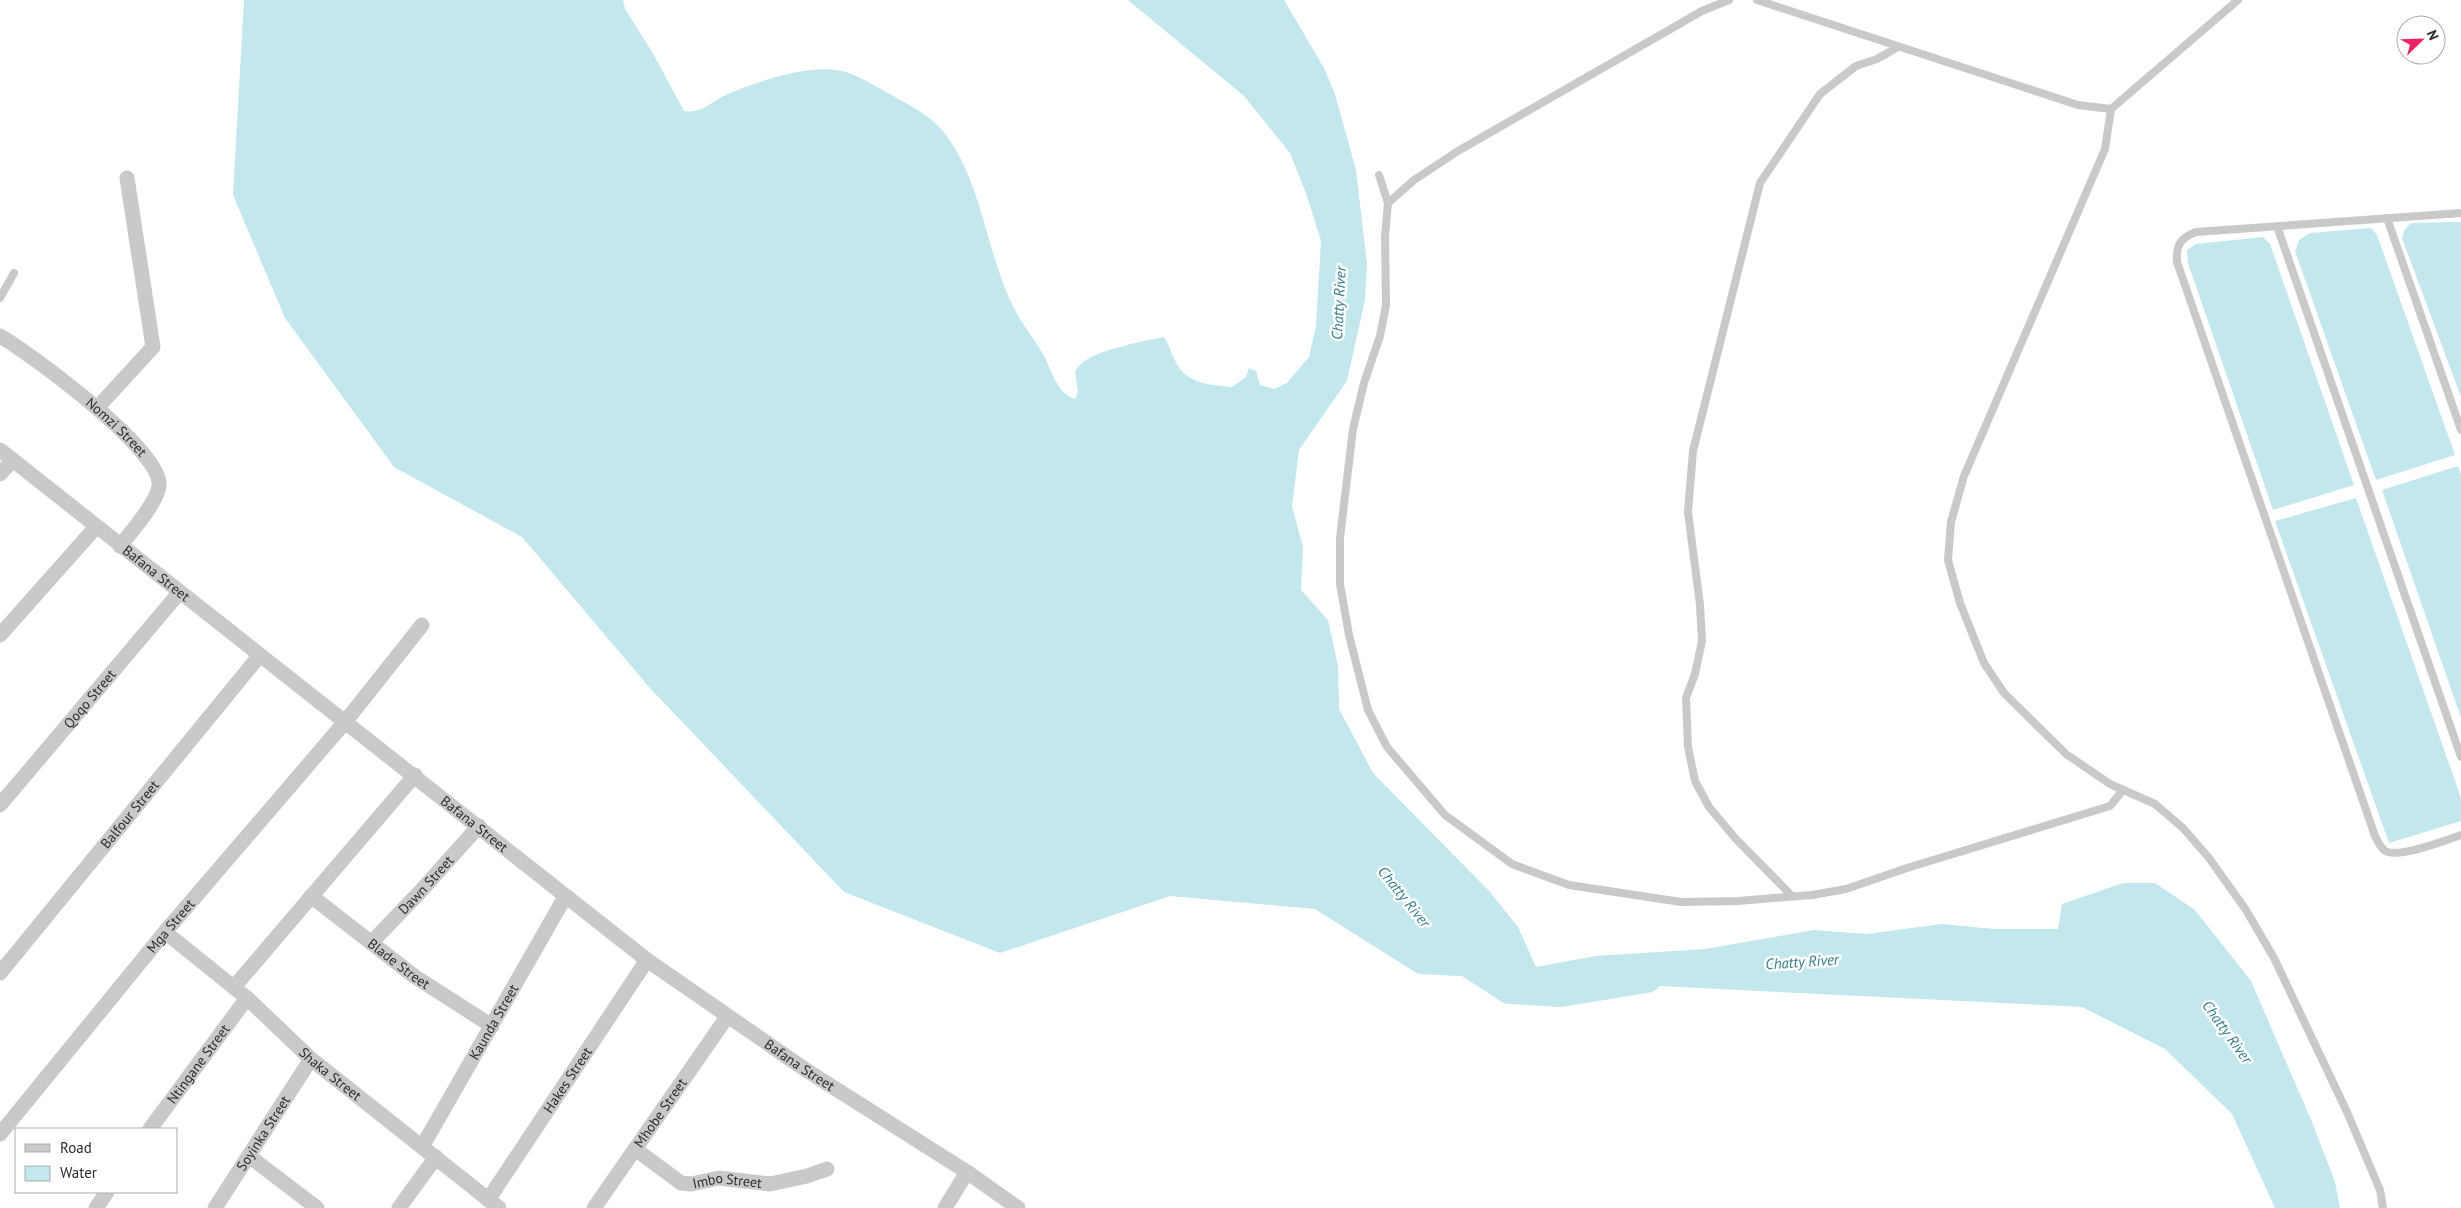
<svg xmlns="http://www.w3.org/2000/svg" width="2461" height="1208" font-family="'PT Sans',sans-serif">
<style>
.water{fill:#c2e7ed}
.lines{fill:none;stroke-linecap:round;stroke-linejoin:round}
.river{stroke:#c2e7ed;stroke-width:34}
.service{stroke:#c9c9c9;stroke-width:8}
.minor{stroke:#c9c9c9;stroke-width:15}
.labels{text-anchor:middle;stroke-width:5;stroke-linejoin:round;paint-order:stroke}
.street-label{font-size:14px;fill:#2c2c2c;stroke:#fff}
.water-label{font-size:15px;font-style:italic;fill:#347f8c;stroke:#fff}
</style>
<rect width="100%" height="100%" fill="#fff"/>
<g class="water">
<path d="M244 0H623L625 9 651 50 684 111C703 114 711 101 728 94 758 81 810 64 842 71 858 75 875 86 890 94 905 103 924 112 937 125 981 170 985 251 1013 306 1021 323 1034 338 1043 354 1052 370 1056 393 1075 399L1078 392 1075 371C1078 367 1082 362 1086 360 1101 350 1146 340 1164 337 1171 347 1173 360 1180 369 1193 385 1214 385 1232 387L1246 377 1249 368 1256 371 1260 385 1274 389 1287 383 1309 357 1316 326 1321 241 1306 193 1290 153 1244 96 1128 0H1284L1324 68 1335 94 1356 170 1367 264 1365 300 1347 381 1299 450 1292 506 1303 547 1301 590 1328 620 1338 666 1339 709 1373 773 1490 892 1518 927 1536 967 1596 956 1705 949 1814 930 1866 934 1942 924 1994 929H2058L2062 904 2123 883H2155L2195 910 2251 981 2312 1122 2335 1182 2340 1208H2275L2232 1114 2165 1049 2082 1007 1418 974 1315 909 1170 896 1000 953 844 892 649 687 522 537 394 467 285 318 233 195Z"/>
<polygon points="2461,222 2461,397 2402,238 2405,229 2411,223"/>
<polygon points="2371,228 2377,235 2455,455 2376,480 2295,251 2299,240 2310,233"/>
<polygon points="2263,237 2270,244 2354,485 2273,510 2188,263 2187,250 2196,244"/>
<polygon points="2458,466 2461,475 2461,718 2382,490"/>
<polygon points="2356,498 2461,798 2461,821 2389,843 2275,521"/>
</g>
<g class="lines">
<polyline class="river" points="1458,953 1510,987 1560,990 1646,976"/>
<g class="service">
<polyline points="1757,0 2078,105 2111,109 2238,0"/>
<polyline points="2111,109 2105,149 1964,476 1951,522 1948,560 1960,603 1984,663 2004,693 2066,754 2110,784 2155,804 2183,828 2209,858 2246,910 2274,958 2347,1112 2380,1190 2383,1208"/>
<polyline points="1379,175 1388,203 1385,236 1386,305 1380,336 1364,383 1353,429 1340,538 1340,584 1349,635 1368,710 1387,747 1445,815 1512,864 1569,885 1681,902 1738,901 1812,895 1846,889 1907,868 2110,806 2123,790"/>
<polyline points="1388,203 1414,180 1458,151 1702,11 1729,0"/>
<path d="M2461 213 2196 232C2180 238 2176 245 2177 262L2375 836C2377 840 2380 847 2384 850 2396 860 2446 840 2461 835"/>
<polyline points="2387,218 2461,430"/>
<polyline points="2277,226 2461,757"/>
<polyline points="0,298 14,273"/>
<polyline points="1792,896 1735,838 1709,807 1695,781 1688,747 1686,698 1695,674 1702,641 1700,605 1688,512 1693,451 1760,183 1820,94 1856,66 1877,59 1898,47"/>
</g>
<g class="minor">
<path id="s1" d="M0 336C31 354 162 450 159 485 158 502 131 532 120 546"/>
<polyline points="98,407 153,347 127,178"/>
<path id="s2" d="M0 450 647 960 806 1070 967 1172 1018 1208"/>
<polyline points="0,474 13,460"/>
<polyline points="0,635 96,527"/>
<path id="s3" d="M0 805 179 593"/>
<path id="s4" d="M311 896 414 976 492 1026"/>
<path id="s5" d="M165 932 247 998 311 1059 499 1208"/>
<path id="s6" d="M371 943 419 893 479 826"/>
<path id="s7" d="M0 973 260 655"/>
<polyline points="234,987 415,775"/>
<path id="s8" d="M150 1129 247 998"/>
<path id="s9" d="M0 1134 165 932 345 722 422 625"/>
<path id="s10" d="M422 1147 565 897"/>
<path id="s11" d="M635 1149 681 1183 691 1184 719 1178 770 1184 807 1176 827 1169"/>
<polyline points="249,1156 317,1208"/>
<path id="s12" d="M488 1200 647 960"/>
<polyline points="96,1208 107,1192"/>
<path id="s13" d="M215 1208 311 1059"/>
<polyline points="399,1208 436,1157"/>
<path id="s14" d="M594 1208 727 1017"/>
<polyline points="945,1208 967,1172"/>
</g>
</g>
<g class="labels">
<g class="street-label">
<text dy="5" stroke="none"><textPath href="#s1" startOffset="148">Nomzi Street</textPath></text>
<text dy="5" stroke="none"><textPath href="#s2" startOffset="199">Bafana Street</textPath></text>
<text dy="5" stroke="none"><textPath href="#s3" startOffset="139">Qoqo Street</textPath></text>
<text dy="5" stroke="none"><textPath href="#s7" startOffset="205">Balfour Street</textPath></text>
<text dy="5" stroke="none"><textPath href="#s2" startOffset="604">Bafana Street</textPath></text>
<text dy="5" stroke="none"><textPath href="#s6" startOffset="80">Dawn Street</textPath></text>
<text dy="5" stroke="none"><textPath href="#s9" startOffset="269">Mga Street</textPath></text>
<text dy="5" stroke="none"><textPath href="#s4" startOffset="111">Blade Street</textPath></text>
<text dy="5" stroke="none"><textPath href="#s10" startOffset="144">Kaunda Street</textPath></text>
<text dy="5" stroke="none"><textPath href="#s8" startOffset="81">Ntingane Street</textPath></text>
<text dy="5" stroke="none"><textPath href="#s2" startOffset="1009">Bafana Street</textPath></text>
<text dy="5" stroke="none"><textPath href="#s5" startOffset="218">Shaka Street</textPath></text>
<text dy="5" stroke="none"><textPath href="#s12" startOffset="144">Hakes Street</textPath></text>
<text dy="5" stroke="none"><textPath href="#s14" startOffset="116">Mhobe Street</textPath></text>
<text dy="5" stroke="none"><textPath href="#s13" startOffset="89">Soyinka Street</textPath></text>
<text dy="5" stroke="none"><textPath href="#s11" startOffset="104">Imbo Street</textPath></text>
</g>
<g class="water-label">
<text transform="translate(1339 303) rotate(-87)" y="5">Chatty River</text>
<text transform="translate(1404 897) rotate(51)" y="5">Chatty River</text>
<text transform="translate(1802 962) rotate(-4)" y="5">Chatty River</text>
<text transform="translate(2227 1032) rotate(54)" y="5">Chatty River</text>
</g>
</g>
<rect x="15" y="1128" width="162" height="65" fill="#ffffff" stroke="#ababab"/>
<rect x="25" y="1144" width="25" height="8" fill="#c9c9c9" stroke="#ababab"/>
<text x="60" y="1153" font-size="15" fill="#2c2c2c">Road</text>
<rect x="25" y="1166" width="25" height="15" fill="#c2e7ed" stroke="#ababab"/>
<text x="60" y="1178" font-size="15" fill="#2c2c2c">Water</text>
<g transform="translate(2421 40) rotate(67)"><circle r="24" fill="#ffffff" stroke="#ababab"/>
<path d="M0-4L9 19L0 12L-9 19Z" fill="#f02163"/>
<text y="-8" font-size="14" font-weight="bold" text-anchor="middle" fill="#2c2c2c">N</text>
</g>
</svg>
